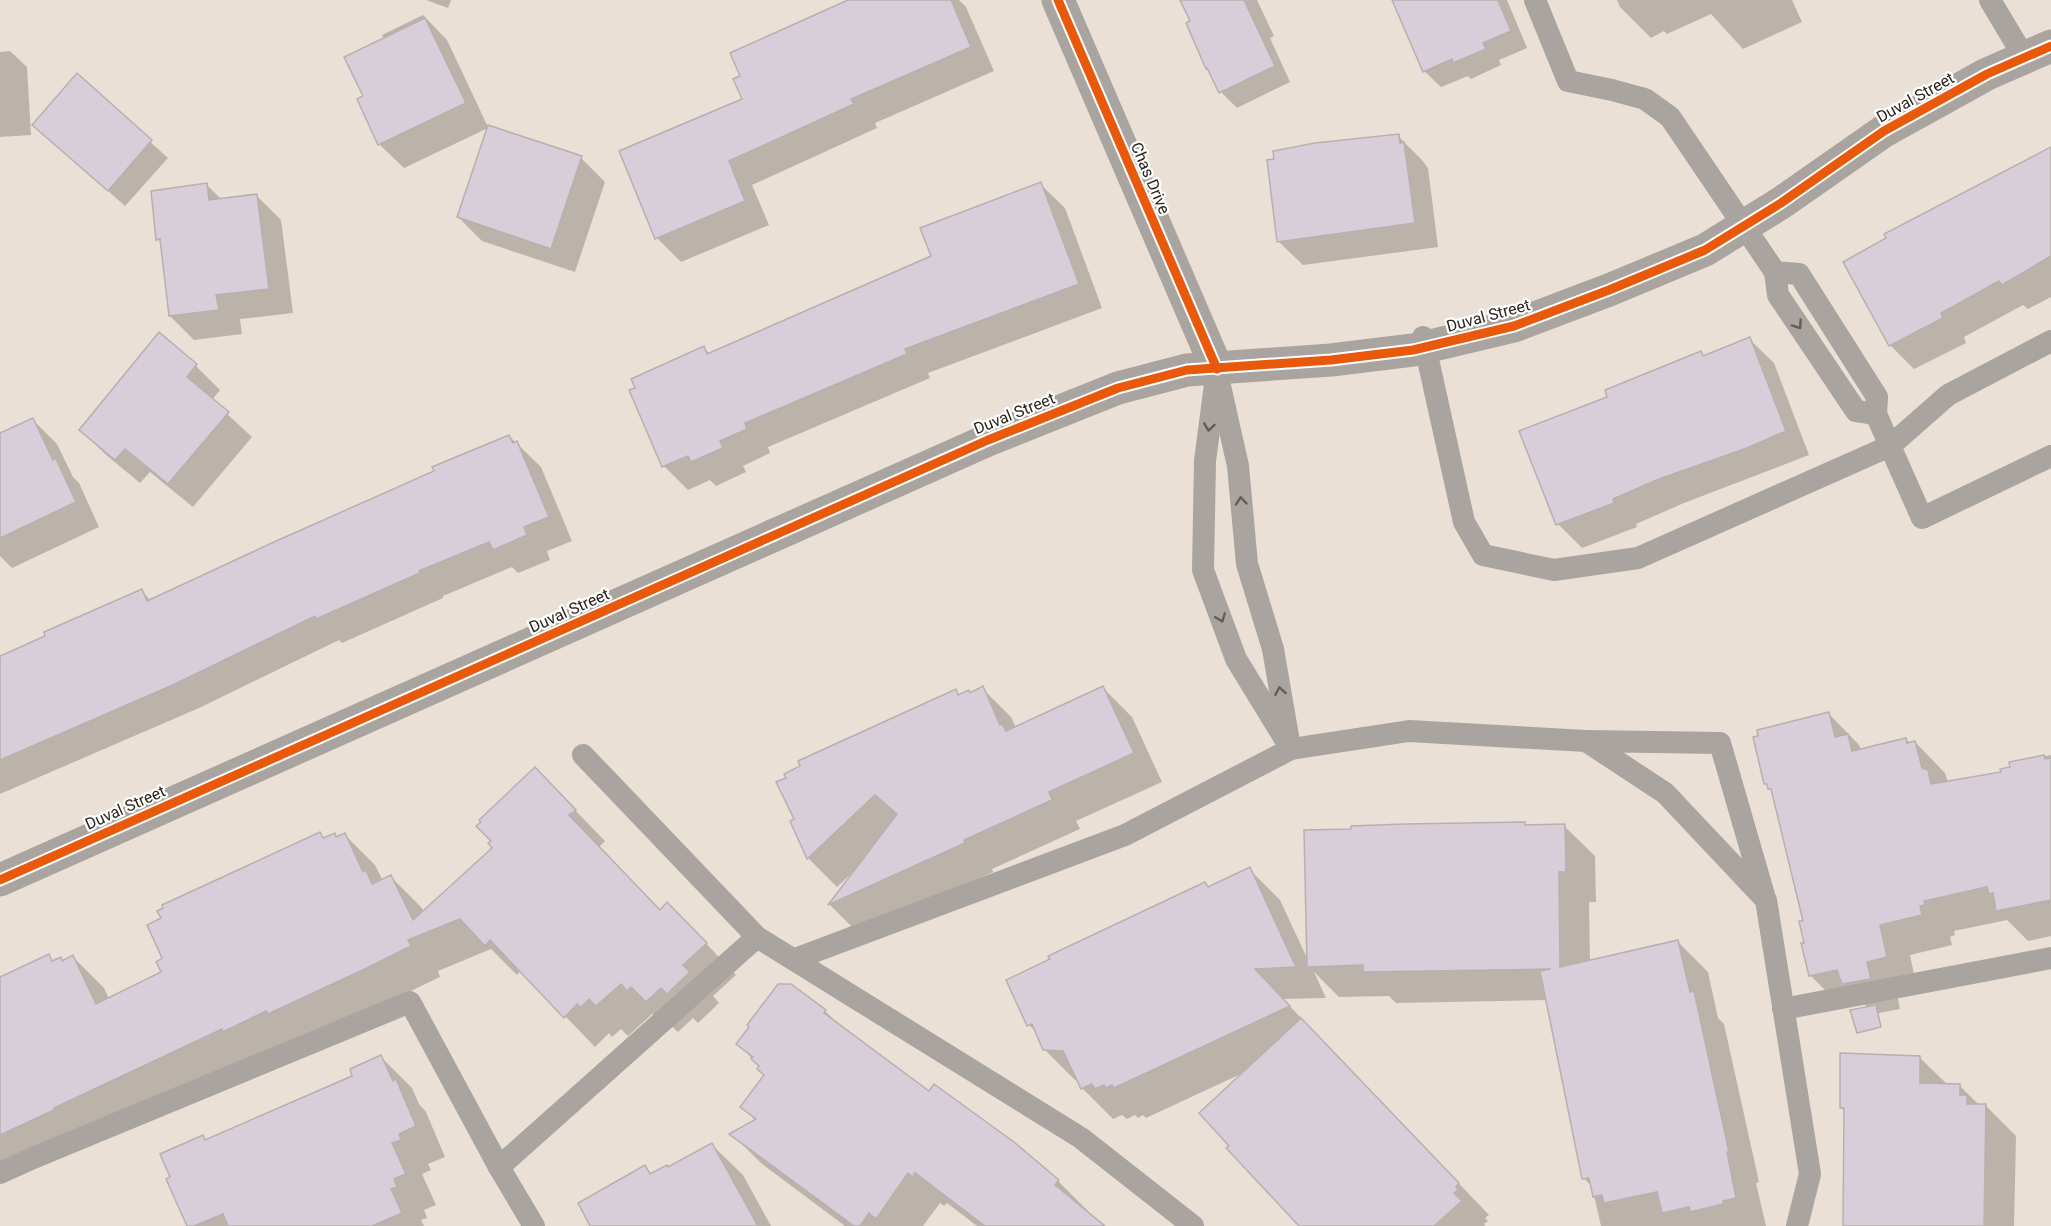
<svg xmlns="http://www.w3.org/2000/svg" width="2051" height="1226" font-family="Roboto,sans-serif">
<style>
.shadow{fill:#0003}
.building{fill:#d7ced9;stroke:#b6b0b0;stroke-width:1.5}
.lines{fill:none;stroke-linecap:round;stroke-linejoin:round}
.lane{stroke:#a9a49f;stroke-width:22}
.street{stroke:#a9a49f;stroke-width:33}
.cycleway-casing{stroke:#fff;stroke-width:13}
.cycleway{stroke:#e8590c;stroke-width:9}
.oneway{stroke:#635d56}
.labels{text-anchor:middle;stroke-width:4.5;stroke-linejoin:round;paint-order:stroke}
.street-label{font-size:16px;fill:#2a231b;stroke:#fff}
</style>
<rect width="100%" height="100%" fill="#eae0d5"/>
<g class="shadow">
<polygon points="426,0 451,0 448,8"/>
<polygon points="851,0 959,0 966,7 994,71 875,123 877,128 752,185 769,225 681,262 657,238 744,100"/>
<polygon points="1182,0 1257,0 1274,36 1270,38 1290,82 1237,108 1221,92"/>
<polygon points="1394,0 1507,0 1527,48 1499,60 1501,65 1471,79 1468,76 1441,87 1424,71"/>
<polygon points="1617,0 1792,0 1802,22 1743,49 1711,14 1667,34 1664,31 1651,38 1620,7"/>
<polygon points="423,15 447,40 488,127 581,158 605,182 575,272 482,241 458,217 488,128 404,168 379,144 365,97 384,39 382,35"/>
<polygon points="10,51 27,67 31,135 0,137 0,52"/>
<polygon points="77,75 168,158 125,206 34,125"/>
<polygon points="1398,136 1422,160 1428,168 1438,247 1303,265 1278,241"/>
<polygon points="2051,149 2051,297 2028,309 2023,305 1964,337 1966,343 1914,369 1890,345 1888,239"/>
<polygon points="1040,184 1065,208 1102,308 928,373 930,378 768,447 770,453 743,466 746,472 716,486 710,480 688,490 664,466 704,348 710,354 933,257"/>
<polygon points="207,185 222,200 257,196 281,220 293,313 240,319 242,334 194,340 170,316 162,243 158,239"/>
<polygon points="159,334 196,366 220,390 212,400 252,437 193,507 150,472 140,483 105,454 81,430"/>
<polygon points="1749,339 1774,363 1809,455 1684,503 1636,524 1637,527 1582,548 1558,524 1609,398 1700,352 1705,357"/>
<polygon points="33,420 57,444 73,477 79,483 99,527 12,568 0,556 0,435"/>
<polygon points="509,436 541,467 572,541 547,551 550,560 518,573 512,567 443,596 443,598 342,643 339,640 199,708 0,794 0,658 142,591 151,601 436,472"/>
<polygon points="982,688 1011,717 1016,728 1103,688 1132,717 1162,782 1076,821 1080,829 992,869 993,872 858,933 830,905 854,874 852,873 837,887 809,859 792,822 955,690 960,695 968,691 971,694"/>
<polygon points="1829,714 1859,745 1861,750 1906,739 1910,744 1915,742 1945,773 1948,783 2003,773 2012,768 2011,764 2051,755 2051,936 2028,941 2007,920 1954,931 1955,935 1950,937 1952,945 1910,955 1917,988 1897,993 1900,1009 1874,1014 1861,1001 1841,1006 1810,975 1804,922 1774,793 1766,783"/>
<polygon points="565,800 605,841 599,847 661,911 698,935 736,975 713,996 719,1003 698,1023 693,1018 678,1032 662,1017 658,1020 652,1014 628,1036 621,1029 612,1037 609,1033 595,1047 521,970 517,975 491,949 438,971 440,977 300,1044 0,1179 0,979 48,956 54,962 60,959 63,962 73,957 104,988 109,999 163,973 320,834 325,839 334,835 337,838 345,835 375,865 383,881 391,877 421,907 424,912"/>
<polygon points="1524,824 1527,827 1564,826 1595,856 1596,902 1589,902 1590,961 1677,941 1708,972 1718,1018 1724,1024 1759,1182 1756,1183 1766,1226 1601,1226 1592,1187 1584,1178 1547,1000 1396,1003 1389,996 1339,997 1314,972 1326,998 1283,999 1489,1215 1485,1218 1488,1221 1484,1224 1485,1226 1301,1226 1231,1146 1243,1073 1146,1118 1143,1115 1138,1118 1135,1115 1127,1119 1122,1115 1113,1119 1082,1088 1079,1080 1075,1080 1044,1049 1038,1034 1029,1025 1205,884 1209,888 1249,869 1280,900 1308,960"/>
<polygon points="791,985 825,1011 845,1030 930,1094 1058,1181 1088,1211 1087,1213 1102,1226 977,1226 947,1203 944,1206 940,1203 923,1226 845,1226 762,1164 732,1134 756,1121 742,1107 765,1075 760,1067 738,1044"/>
<polygon points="381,1057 412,1088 419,1104 426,1112 445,1157 428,1164 431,1170 422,1174 436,1205 424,1210 427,1218 421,1220 424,1226 188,1226 172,1177 202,1137 207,1141 354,1077"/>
<polygon points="1920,1058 1948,1085 1960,1086 1979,1105 1985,1105 2016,1136 2014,1226 1844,1226 1846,1112 1841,1108"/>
<polygon points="712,1145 743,1175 771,1226 592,1226 645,1167 652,1174 668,1168"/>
</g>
<g class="building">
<polygon points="848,0 951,0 971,47 851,99 854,104 729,161 745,201 655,239 619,151 742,99 733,79 740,76 730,53"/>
<polygon points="1180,0 1244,0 1275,66 1219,93 1207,68 1206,69 1186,23 1190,21"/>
<polygon points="1392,0 1498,0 1511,31 1483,43 1486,49 1453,63 1452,59 1423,72"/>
<polygon points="425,18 466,103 378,145 357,99 363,96 344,57"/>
<polygon points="77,73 152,140 108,191 32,125"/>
<polygon points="488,125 582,156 551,249 457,217"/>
<polygon points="1399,134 1400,143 1404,142 1415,223 1277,242 1267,160 1274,159 1273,151 1315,143"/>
<polygon points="2051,147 2051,256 2002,285 1999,281 1941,313 1943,318 1889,346 1843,262 1886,238 1884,234"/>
<polygon points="1041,182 1079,284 905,349 907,354 745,423 747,429 720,441 723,448 691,462 688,456 662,467 629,390 635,388 631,379 704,346 707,354 931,256 920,228"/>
<polygon points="207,183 209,200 257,194 269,289 216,295 219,310 169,316 160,239 156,240 151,191"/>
<polygon points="159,332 197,364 187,377 229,412 168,484 125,449 115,460 79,430"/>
<polygon points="1750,337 1786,431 1747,448 1659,479 1613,499 1614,503 1556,525 1519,431 1607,397 1605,390 1701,351 1703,356"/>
<polygon points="33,418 53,460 55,457 76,502 0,538 0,433"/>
<polygon points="509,435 513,443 517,441 549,517 524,527 527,535 493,550 489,542 419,571 420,573 316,619 315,616 175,684 0,760 0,656 45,636 44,632 142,589 147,601 274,542 434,471 432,467"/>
<polygon points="983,686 1000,725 1002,724 1006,731 1103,686 1134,753 1049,792 1052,800 964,840 965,843 828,905 897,814 875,795 807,859 790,821 794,819 776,782 786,778 784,774 800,766 798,761 956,689 958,695 969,690 970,693"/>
<polygon points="1829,712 1835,737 1848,734 1852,751 1906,738 1907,743 1915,741 1922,768 1928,770 1931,784 2001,772 2000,769 2010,767 2009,762 2044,755 2045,759 2051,758 2051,900 1996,911 1993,893 1989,894 1987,887 1924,901 1925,905 1920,906 1922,915 1880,925 1887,957 1867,962 1871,979 1842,984 1837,970 1809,976 1801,943 1804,943 1799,921 1803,921 1771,789 1768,789 1767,784 1764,784 1753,737 1758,736 1757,730"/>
<polygon points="535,767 576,810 569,815 660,910 667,902 707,943 683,965 690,972 667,994 661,988 646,1002 631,987 627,991 621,984 596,1006 589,999 581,1007 577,1004 564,1018 490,940 485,946 460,919 408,940 411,946 367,968 268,1014 266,1011 223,1032 222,1029 54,1108 54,1110 0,1135 0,977 49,954 52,961 61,957 62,961 73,955 96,1004 161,972 156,962 162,958 147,925 161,918 157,911 163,908 162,905 320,832 323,838 335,833 336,837 345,833 363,872 366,870 372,884 391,875 413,920 492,848 488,843 491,841 476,826 481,822 479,820"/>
<polygon points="1525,822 1525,825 1565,824 1566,872 1559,872 1560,967 1678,940 1690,992 1694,991 1729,1152 1727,1152 1736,1198 1723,1201 1723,1204 1690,1212 1689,1207 1662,1213 1657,1192 1604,1203 1602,1195 1593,1197 1589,1178 1582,1179 1540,971 1551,969 1363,972 1363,965 1307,967 1304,830 1351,829 1351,826 1405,824"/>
<polygon points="1250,867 1296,967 1255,969 1290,1006 1114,1088 1112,1085 1106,1088 1104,1085 1095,1089 1092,1084 1081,1089 1063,1051 1043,1050 1032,1024 1027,1026 1006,980 1050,959 1048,956 1205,882 1208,887"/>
<polygon points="778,984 791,984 826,1010 824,1013 929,1091 934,1084 1014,1142 1059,1180 1055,1185 1105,1226 985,1226 915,1173 913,1177 908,1173 876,1219 869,1213 860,1226 854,1226 729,1134 756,1119 740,1107 764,1075 757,1069 759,1066 751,1059 753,1057 736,1044 749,1027 747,1025"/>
<polygon points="1876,1005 1881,1027 1857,1033 1850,1010"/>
<polygon points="1301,1018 1459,1183 1456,1187 1458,1190 1454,1193 1462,1201 1434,1226 1299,1226 1226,1148 1229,1146 1199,1113"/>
<polygon points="1840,1053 1920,1056 1920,1083 1960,1084 1960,1095 1967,1095 1967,1104 1986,1104 1984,1226 1843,1226 1844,1108 1840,1108"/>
<polygon points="381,1055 393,1081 396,1079 416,1126 399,1134 401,1140 392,1143 406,1174 394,1179 397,1187 391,1189 402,1213 372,1226 228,1226 223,1214 194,1226 187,1226 166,1179 170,1177 160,1154 203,1135 205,1140 352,1076 350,1069"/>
<polygon points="712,1143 758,1226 590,1226 578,1203 645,1165 650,1174 667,1165 668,1167"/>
</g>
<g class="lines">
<g class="lane">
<polyline points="1535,0 1568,81 1612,90 1645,99 1670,117 1775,272 1778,295 1856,411 1876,414 1877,397 1799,274 1775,272"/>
<polyline points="1990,0 2024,57"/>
<polyline points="1423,337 1464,522 1483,555 1554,570 1638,558 1890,446 1876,414"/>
<polyline points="2051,341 1948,395 1890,446 1922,518 2051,456"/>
<polyline points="1217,369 1205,461 1203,570 1236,659 1291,749"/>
<polyline points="1220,386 1238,466 1247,564 1273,649 1288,736"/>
<polyline points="1586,741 1720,743 1764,895"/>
<polyline points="583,755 757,937 1081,1138 1193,1226"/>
<polyline points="795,959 1125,835 1291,749 1409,731 1586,741 1665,793 1766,900 1810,1174 1797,1226"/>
<polyline points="1783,1009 2051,958"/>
<polyline points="499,1167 757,937"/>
<polyline points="0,1173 33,1158 410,1002 499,1167 534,1226"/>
</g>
<g class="street">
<polyline points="1058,0 1217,369"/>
<polyline points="0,880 988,440 1118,388 1187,370 1331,360 1413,350 1514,326 1609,290 1705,250 1781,203 1884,131 1987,74 2051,46"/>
</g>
<g class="cycleway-casing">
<g id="cycleway">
<polyline points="1058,0 1217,369"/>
<polyline points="0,880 988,440 1118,388 1187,370 1331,360 1413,350 1514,326 1609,290 1705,250 1781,203 1884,131 1987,74 2051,46"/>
</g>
</g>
<use href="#cycleway" class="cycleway"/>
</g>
<defs><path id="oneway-chevron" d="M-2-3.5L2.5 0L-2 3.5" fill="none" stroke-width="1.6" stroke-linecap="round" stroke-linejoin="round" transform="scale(1.5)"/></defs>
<g class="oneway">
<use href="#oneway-chevron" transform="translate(1798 325) rotate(56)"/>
<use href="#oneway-chevron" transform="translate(1209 427) rotate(98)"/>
<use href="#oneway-chevron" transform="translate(1241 501) rotate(-95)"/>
<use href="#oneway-chevron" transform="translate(1221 618) rotate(69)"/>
<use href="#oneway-chevron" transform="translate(1280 691) rotate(-100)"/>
</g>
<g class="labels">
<g class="street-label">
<text transform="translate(1915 97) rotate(-29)" y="6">Duval Street</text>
<text transform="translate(1151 178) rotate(67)" y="6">Chas Drive</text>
<text transform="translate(1488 315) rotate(-15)" y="6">Duval Street</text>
<text transform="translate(1014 413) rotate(-22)" y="6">Duval Street</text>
<text transform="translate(569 610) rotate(-24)" y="6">Duval Street</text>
<text transform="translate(125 807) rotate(-24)" y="6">Duval Street</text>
</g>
</g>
</svg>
